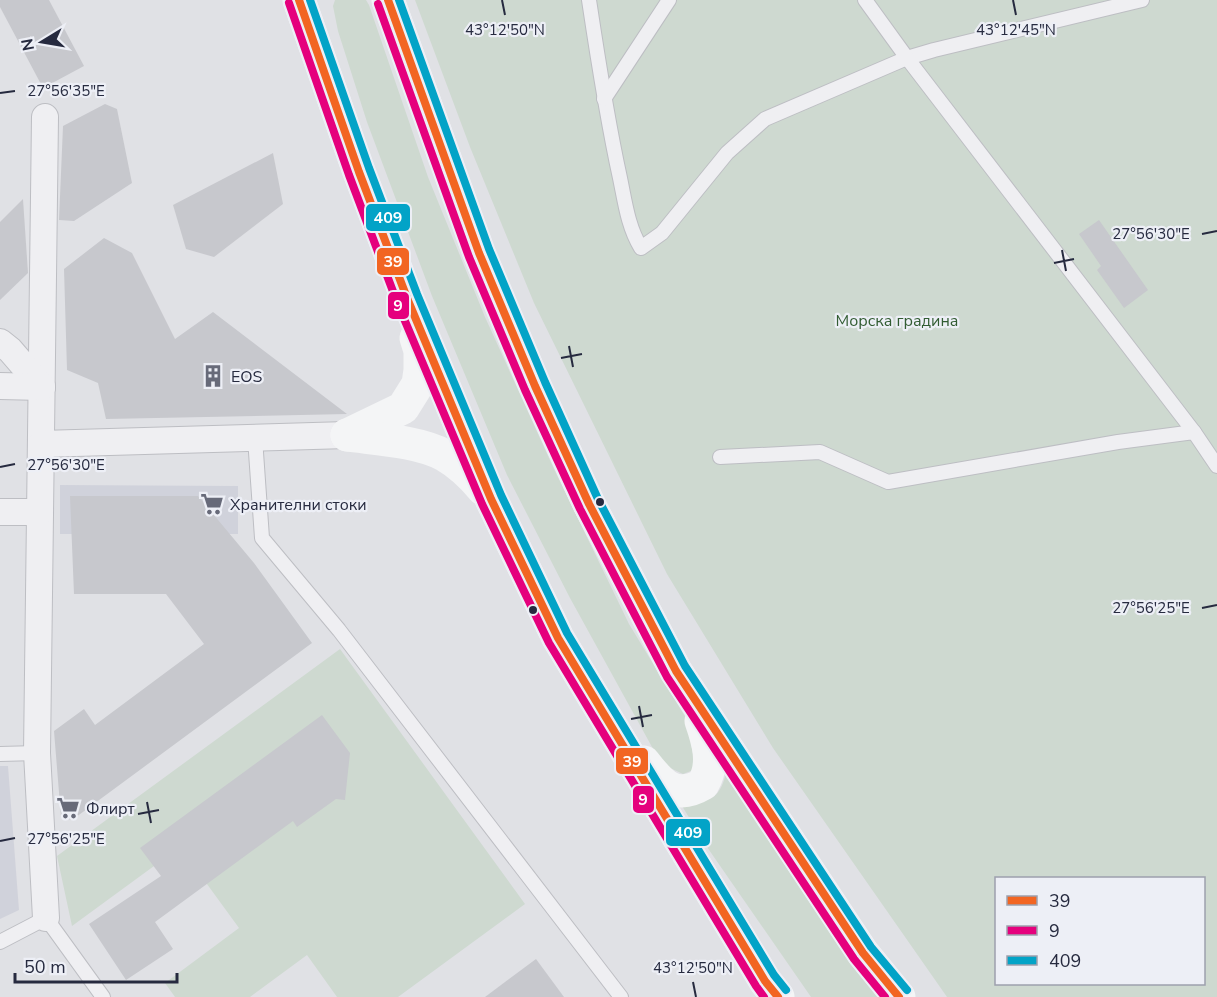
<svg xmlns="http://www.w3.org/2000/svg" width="1217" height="997" font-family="'Nunito Sans',sans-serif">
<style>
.built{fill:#d0d2db}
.green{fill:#ced9d0;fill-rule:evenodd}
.building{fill:#c7c8cd}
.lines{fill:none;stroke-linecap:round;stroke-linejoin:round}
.lane-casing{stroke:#bdbec3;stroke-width:16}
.street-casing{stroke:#bdbec3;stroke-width:28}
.lane{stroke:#efeff2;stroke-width:14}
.street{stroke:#efeff2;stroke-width:26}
.secondary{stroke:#f4f5f6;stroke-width:33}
.bus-1-casing{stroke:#edeff6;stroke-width:12}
.bus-2-casing{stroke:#edeff6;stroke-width:12}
.bus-3-casing{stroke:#edeff6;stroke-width:12}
.bus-1{stroke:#f26522;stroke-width:8}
.bus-2{stroke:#e5007d;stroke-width:8}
.bus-3{stroke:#02a3c7;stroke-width:8}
.ticks{fill:none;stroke:#262a3f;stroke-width:2}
.bus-dot{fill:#262a3f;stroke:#edeff6;stroke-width:2}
.labels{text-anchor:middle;stroke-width:4.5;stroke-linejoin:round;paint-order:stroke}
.park-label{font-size:16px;fill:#325c32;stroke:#edeff6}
.poi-label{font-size:16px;fill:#262a3f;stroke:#edeff6;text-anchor:start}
.ticks-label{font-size:15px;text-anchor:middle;fill:#262a3f;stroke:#edeff6;stroke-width:4.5;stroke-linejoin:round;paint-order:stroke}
.line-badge{stroke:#edeff6;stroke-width:2}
.badge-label{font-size:16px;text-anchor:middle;font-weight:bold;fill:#fff}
</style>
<rect width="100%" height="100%" fill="#e0e1e5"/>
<g class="built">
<polygon points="60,485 238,486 238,534 60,534"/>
<polygon points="0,766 8,766 19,910 0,919"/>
</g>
<g class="green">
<polygon points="335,0 366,0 369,5 428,177 485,317 554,469 629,624 686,718 696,769 683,774 668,767 652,747 570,598 507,475 432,296 367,122 338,31 333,6"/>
<path d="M415 0H1217V997H947L773 748 667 574 534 303 470 147ZM996 878H1204V984H996Z"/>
<polygon points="340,649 525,904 398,997 337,997 307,955 250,997 175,997 165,983 239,928 180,847 72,926 57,856"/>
<path d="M728 765 883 997H811L707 847 679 801C712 804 721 799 728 765Z"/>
</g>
<g class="building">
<polygon points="0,0 49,0 84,66 43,88 0,7"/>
<polygon points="105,104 117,109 132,183 74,221 59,220 63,126"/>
<polygon points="273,153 283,204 214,257 186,249 173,205"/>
<polygon points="23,199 28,273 0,300 0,222"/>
<polygon points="1099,220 1148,290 1124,308 1097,270 1101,266 1079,234"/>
<polygon points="104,238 132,253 175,339 213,312 347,414 106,419 98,383 67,370 64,269"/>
<polygon points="70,496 198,496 254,563 312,643 72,820 61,817 54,731 84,709 95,725 204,644 166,594 74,594"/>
<polygon points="322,715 350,753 345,800 336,799 297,827 293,821 155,922 173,949 126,980 89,924 161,876 140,848"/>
<polygon points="536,959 564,997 485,997"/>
</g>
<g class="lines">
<g class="lane-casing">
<g id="lane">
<path d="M589 0C598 60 607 119 620 178 625 202 628 227 641 248L662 233 727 153 765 119 907 58 934 50 1142 0"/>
<polyline points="865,0 907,58 1194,432"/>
<polyline points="604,99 669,0"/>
<polyline points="255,438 262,538 339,630 621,997"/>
<polyline points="720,457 820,452 888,482 1118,442 1194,432 1217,466"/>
<polyline points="0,754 37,753"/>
<polyline points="0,942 46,918 103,997"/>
</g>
</g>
<g class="street-casing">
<g id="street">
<polyline points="45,117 37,753 46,918"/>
<polyline points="0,342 10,350 42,387"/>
<polyline points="0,386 42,387"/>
<polyline points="41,444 347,435"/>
<polyline points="0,512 40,512"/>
</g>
</g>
<use href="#lane" class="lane"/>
<use href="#street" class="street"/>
<g class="secondary">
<polyline points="299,0 359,172 407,298 491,499 558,638 765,981 778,997"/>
<polyline points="388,0 479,253 535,386 589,504 676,671 863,953 899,997"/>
<polyline points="347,435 403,408 418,384 420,370 420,351 416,338"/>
<path d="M347 435C376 439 418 441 444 455 458 463 472 476 483 489"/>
<path d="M644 762C661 784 675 801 703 784 715 764 708 741 701 721"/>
</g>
<g class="bus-1-casing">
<g id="bus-1">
<polyline points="299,0 359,172 407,298 491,499 558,638 765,981 778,997"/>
<polyline points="388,0 479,253 535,386 589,504 676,671 863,953 899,997"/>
</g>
</g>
<g class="bus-2-casing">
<g id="bus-2">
<polyline points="289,3 349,175 397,302 482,504 549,643 756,986 764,997"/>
<polyline points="378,4 469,257 525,390 580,509 667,677 854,959 885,997"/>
</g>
</g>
<g class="bus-3-casing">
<g id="bus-3">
<polyline points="310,0 369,168 417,294 501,495 567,633 774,975 786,990"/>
<polyline points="399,0 489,249 545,382 598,499 685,666 871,947 907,990"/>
</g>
</g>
<use href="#bus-1" class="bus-1"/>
<use href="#bus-2" class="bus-2"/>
<use href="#bus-3" class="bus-3"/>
</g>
<path class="ticks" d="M502 0 505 15M1013 0 1016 15M0 93 15 91M1202 234 1217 231M1062 250 1066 271M1054 263 1074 259M569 346 573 367M561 358 582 354M0 467 15 464M1202 608 1217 605M639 706 643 727M631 719 652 715M147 802 151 823M138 814 159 810M0 841 15 838M693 982 696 997"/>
<defs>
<g id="building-bare" transform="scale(1.8)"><path d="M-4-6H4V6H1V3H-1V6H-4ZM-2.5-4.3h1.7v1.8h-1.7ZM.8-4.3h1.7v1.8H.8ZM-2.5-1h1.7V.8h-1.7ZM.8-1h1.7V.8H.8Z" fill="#676a79" stroke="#edeff6" stroke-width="2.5" paint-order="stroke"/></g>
<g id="supermarket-bare" transform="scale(1.8)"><path d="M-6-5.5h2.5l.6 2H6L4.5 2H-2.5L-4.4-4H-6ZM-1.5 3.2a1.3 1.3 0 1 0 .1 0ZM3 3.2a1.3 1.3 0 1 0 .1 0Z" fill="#676a79" stroke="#edeff6" stroke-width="2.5" paint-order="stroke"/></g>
</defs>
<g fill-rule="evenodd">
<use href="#building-bare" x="213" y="376"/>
<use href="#supermarket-bare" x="212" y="504"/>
<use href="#supermarket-bare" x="68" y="808"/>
</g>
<g class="bus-dot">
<circle cx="600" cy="502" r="5"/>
<circle cx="533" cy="610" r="5"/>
</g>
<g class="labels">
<g class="park-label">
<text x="897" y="326">Морска градина</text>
</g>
<g class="poi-label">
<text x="231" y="382">EOS</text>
<text x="230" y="510">Хранителни стоки</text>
<text x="86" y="814">Флирт</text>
</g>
</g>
<g class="ticks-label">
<text x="505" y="35">43°12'50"N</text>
<text x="1016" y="35">43°12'45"N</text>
<text x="66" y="96">27°56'35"E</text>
<text x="1151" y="239">27°56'30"E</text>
<text x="66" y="470">27°56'30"E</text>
<text x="1151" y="613">27°56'25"E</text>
<text x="66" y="844">27°56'25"E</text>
<text x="693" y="973">43°12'50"N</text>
</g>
<g class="line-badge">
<rect x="365" y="203" width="46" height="29" rx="6" fill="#02a3c7"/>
<rect x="376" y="247" width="34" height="29" rx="6" fill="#f26522"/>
<rect x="387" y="291" width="23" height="29" rx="6" fill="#e5007d"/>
<rect x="615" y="747" width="34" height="28" rx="6" fill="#f26522"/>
<rect x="632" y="785" width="23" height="29" rx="6" fill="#e5007d"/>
<rect x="665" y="818" width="46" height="29" rx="6" fill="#02a3c7"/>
</g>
<g class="badge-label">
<text x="388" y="223">409</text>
<text x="393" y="267">39</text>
<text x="398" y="311">9</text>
<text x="632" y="767">39</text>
<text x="643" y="805">9</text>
<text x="688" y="838">409</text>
</g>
<rect x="995" y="877" width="210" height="108" fill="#edeff6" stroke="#9da0ad" stroke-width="1.5"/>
<rect x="1007" y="896" width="30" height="9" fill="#f26522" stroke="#9da0ad" stroke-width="1.5"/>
<text x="1049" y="907" font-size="18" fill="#262a3f">39</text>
<rect x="1007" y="926" width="30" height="9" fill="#e5007d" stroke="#9da0ad" stroke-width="1.5"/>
<text x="1049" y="937" font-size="18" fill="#262a3f">9</text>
<rect x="1007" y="956" width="30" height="9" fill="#02a3c7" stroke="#9da0ad" stroke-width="1.5"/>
<text x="1049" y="967" font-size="18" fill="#262a3f">409</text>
<g transform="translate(42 42) rotate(259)" stroke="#edeff6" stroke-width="4.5" paint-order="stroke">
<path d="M0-4.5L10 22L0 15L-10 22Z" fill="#262a3f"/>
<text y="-9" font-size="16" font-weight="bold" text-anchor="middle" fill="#262a3f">N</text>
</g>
<path d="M15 973v9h162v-9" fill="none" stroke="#262a3f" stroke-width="3"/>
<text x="24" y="973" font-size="18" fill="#262a3f" stroke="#edeff6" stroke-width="4.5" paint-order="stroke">50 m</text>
</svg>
